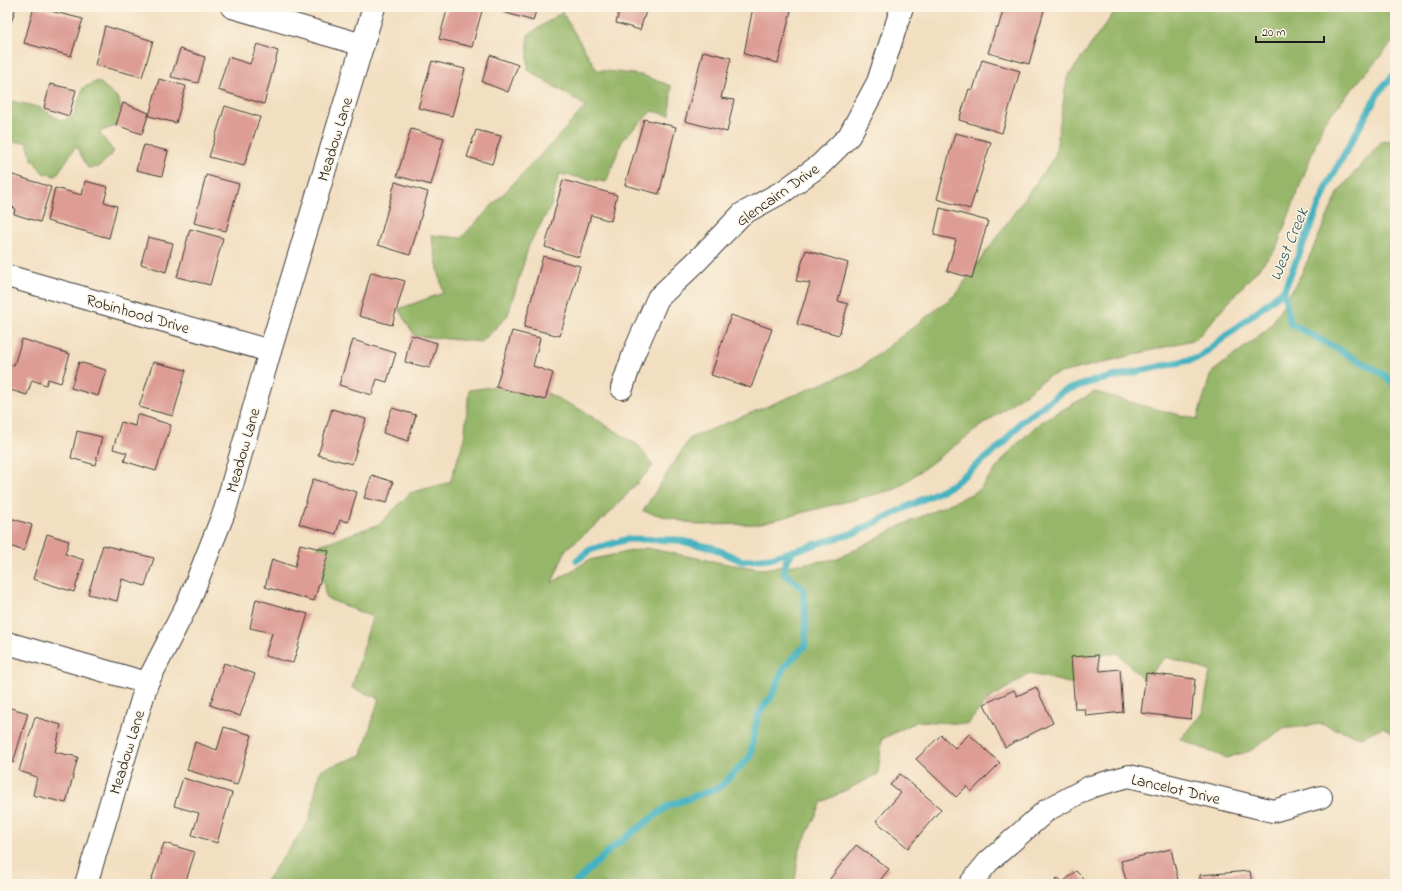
<svg xmlns="http://www.w3.org/2000/svg" width="1402" height="891" font-family="'Indie Flower',sans-serif">
<style>
.forest{fill:#96b669;stroke:#596942}
.lines{fill:none;stroke-linecap:round;stroke-linejoin:round}
.stream{stroke:#44b2bf;stroke-width:7}
.building{fill:#dd9d95}
.minor-casing{stroke:#3c3935;stroke-width:24}
.minor{stroke:#fff;stroke-width:22}
.labels{text-anchor:middle;stroke-width:3;stroke-linejoin:round;paint-order:stroke}
.street-label{font-size:16px;fill:#1c1c1c;stroke:#fcf5e5}
.water-label{font-size:17px;font-style:italic;fill:#2c585d;stroke:#fcf5e5}
</style>
<rect width="100%" height="100%" fill="#fcf5e5"/>
<filter id="ink" filterUnits="userSpaceOnUse"><feTurbulence type="fractalNoise" baseFrequency=".025" numOctaves="2"/><feDisplacementMap in="SourceGraphic" scale="8" xChannelSelector="R" yChannelSelector="G"/><feConvolveMatrix kernelMatrix="1 2 1 2 8 2 1 2 1" color-interpolation-filters="sRGB"/></filter>
<filter id="wash" filterUnits="userSpaceOnUse"><feTurbulence type="fractalNoise" baseFrequency=".012" numOctaves="4" result="noise"/><feDisplacementMap in="SourceGraphic" scale="16" xChannelSelector="R" yChannelSelector="G"/><feGaussianBlur stdDeviation="0.9" result="paint"/><feColorMatrix in="noise" values="0 0 0 0 0 0 0 0 0 0 0 0 0 0 0 0 0 1.4 0 .05"/><feComposite in="paint" operator="in"/></filter>
<g filter="url(#wash)">
<rect width="100%" height="100%" fill="#f2dec0"/>
<g class="forest">
<polygon points="1118,7 1395,7 1395,39 1324,122 1276,249 1196,339 1049,376 896,489 758,524 698,525 643,511 690,438 860,368 955,295 1055,156 1067,78"/>
<polygon points="562,12 597,70 642,75 671,86 670,115 652,111 623,139 606,182 559,174 551,206 529,245 508,315 482,342 415,336 398,309 443,293 431,235 461,238 552,143 586,106 528,70 528,35"/>
<polygon points="98,81 119,99 123,123 99,132 114,152 99,167 88,168 76,146 56,176 43,173 32,159 27,142 12,142 7,137 7,100 39,107 62,121 74,115 83,88"/>
<polygon points="1383,140 1395,142 1395,736 1383,727 1361,737 1321,724 1282,729 1250,751 1226,758 1180,739 1203,713 1210,671 1166,657 1144,680 1117,653 1091,657 1073,684 1030,674 986,701 968,724 918,721 882,739 878,774 822,802 799,851 795,880 792,884 266,884 266,881 309,821 320,770 362,755 379,698 352,688 372,617 326,598 317,546 380,524 410,493 450,482 464,440 469,390 519,383 549,394 581,410 638,445 653,466 608,515 566,549 552,583 589,560 646,548 727,564 762,569 837,559 898,527 978,491 1010,451 1040,422 1095,392 1155,409 1197,419 1211,373 1269,328 1302,273 1339,191"/>
</g>
<g class="lines">
<g class="stream">
<polyline points="1395,74 1380,90 1330,180 1284,290 1290,323 1383,374 1395,385"/>
<polyline points="577,560 590,550 628,539 677,540 713,548 742,561 770,558 854,533 952,485 1003,444 1021,422 1063,391 1091,382 1198,358 1284,290"/>
<polyline points="574,884 612,848 668,806 720,787 750,757 758,715 773,694 784,667 805,646 806,627 803,589 784,573 785,563 793,551"/>
</g>
</g>
<g id="blocks">
<g class="building">
<polygon points="7,7 16,7 7,35"/>
<polygon points="34,7 83,19 71,56 24,43"/>
<polygon points="448,7 483,7 472,47 439,39"/>
<polygon points="505,7 537,7 533,21 503,12"/>
<polygon points="620,7 633,7 646,11 640,30 616,23"/>
<polygon points="753,7 792,7 778,63 744,54"/>
<polygon points="1004,7 1045,7 1029,64 988,53 996,27 998,28"/>
<polygon points="105,26 153,41 142,77 95,65"/>
<polygon points="257,44 278,51 264,104 218,90 228,57 250,64"/>
<polygon points="180,49 205,57 198,83 171,77"/>
<polygon points="703,51 731,58 721,98 734,100 727,132 685,121"/>
<polygon points="490,55 518,65 508,92 482,82"/>
<polygon points="982,60 1020,71 1002,133 959,120 969,89 973,90"/>
<polygon points="432,61 465,69 452,116 418,108"/>
<polygon points="159,79 186,86 176,123 149,116"/>
<polygon points="50,84 76,90 69,116 44,108"/>
<polygon points="123,103 149,113 142,134 116,125"/>
<polygon points="225,106 260,117 244,166 209,157"/>
<polygon points="644,119 676,127 659,194 625,185"/>
<polygon points="411,129 444,138 431,185 397,176"/>
<polygon points="476,130 501,136 492,164 467,157"/>
<polygon points="955,133 991,142 970,209 937,199"/>
<polygon points="144,145 168,151 162,176 136,170"/>
<polygon points="7,173 51,187 40,222 14,214 15,208 7,206"/>
<polygon points="206,175 239,184 226,231 194,223"/>
<polygon points="563,180 617,195 611,221 591,215 579,257 545,247"/>
<polygon points="85,181 108,187 104,202 117,206 109,238 47,221 55,188 82,195"/>
<polygon points="395,182 428,192 410,255 378,245"/>
<polygon points="940,208 988,221 972,278 947,271 956,240 934,235"/>
<polygon points="190,229 223,238 210,285 177,277"/>
<polygon points="148,237 173,243 166,272 141,264"/>
<polygon points="806,250 848,263 838,301 848,304 839,335 797,324 810,283 796,281"/>
<polygon points="543,256 580,266 560,336 524,327"/>
<polygon points="371,272 405,281 392,325 359,316"/>
<polygon points="731,315 772,329 751,388 711,375"/>
<polygon points="512,331 540,338 533,366 553,373 545,400 496,387"/>
<polygon points="411,335 437,343 430,368 405,362"/>
<polygon points="22,339 70,354 61,383 48,379 46,385 32,380 27,395 7,389 7,365 14,365"/>
<polygon points="353,340 396,353 387,382 377,379 372,395 339,385"/>
<polygon points="79,362 106,370 98,396 71,388"/>
<polygon points="153,362 186,370 173,416 139,407"/>
<polygon points="392,408 416,415 408,441 383,433"/>
<polygon points="332,409 366,419 352,464 318,455"/>
<polygon points="137,414 171,425 156,471 124,461 127,453 113,449 121,422 135,426"/>
<polygon points="77,431 102,437 95,465 71,458"/>
<polygon points="372,475 393,482 387,503 364,498"/>
<polygon points="313,479 357,492 348,522 340,520 336,534 299,524"/>
<polygon points="7,517 32,525 24,551 7,545"/>
<polygon points="47,534 69,541 65,554 84,560 74,592 33,579"/>
<polygon points="300,544 329,551 314,601 265,587 272,559 295,567"/>
<polygon points="103,545 154,558 145,586 122,579 117,601 88,594"/>
<polygon points="256,599 308,614 293,663 265,656 272,633 250,628"/>
<polygon points="1098,655 1100,671 1120,669 1123,712 1086,716 1085,709 1075,709 1071,657"/>
<polygon points="224,663 255,674 240,716 210,705"/>
<polygon points="1146,673 1195,679 1191,719 1141,713"/>
<polygon points="1036,687 1053,723 1005,747 984,704 1014,690 1017,696"/>
<polygon points="7,707 28,713 13,763 7,761"/>
<polygon points="35,717 61,725 55,752 78,757 66,803 33,795 37,777 19,771"/>
<polygon points="224,727 252,735 237,785 187,770 195,742 217,750"/>
<polygon points="969,734 1000,763 971,792 967,786 956,797 916,759 941,735 955,748"/>
<polygon points="900,774 941,809 908,848 876,821 901,793 890,785"/>
<polygon points="183,778 232,793 217,843 192,835 199,813 174,806"/>
<polygon points="164,843 195,852 185,884 150,884"/>
<polygon points="856,845 889,869 877,884 826,884"/>
<polygon points="1171,849 1179,884 1127,884 1121,861"/>
<polygon points="1076,871 1089,884 1052,884 1058,878 1063,882"/>
<polygon points="1250,871 1252,884 1200,884 1200,875"/>
</g>
</g>
</g>
<g filter="url(#ink)">
<use href="#blocks" fill-opacity="0" stroke="#3c3935" stroke-width="1"/>
<g class="lines">
<g class="minor-casing">
<g id="minor">
<polyline points="232,7 363,45"/>
<polyline points="7,276 270,351"/>
<polyline points="622,388 634,353 658,298 697,261 742,214 784,191 820,165 849,136 878,82 902,7"/>
<polyline points="7,643 147,683"/>
<polyline points="86,884 147,683 189,601 225,510 270,351 374,7"/>
<polyline points="970,884 988,862 1047,810 1090,787 1129,776 1273,811 1321,797"/>
</g>
</g>
<use href="#minor" class="minor"/>
</g>
</g>
<g class="labels">
<g class="street-label">
<text transform="translate(334 139) rotate(-73)" y="6">Meadow Lane</text>
<text transform="translate(777 194) rotate(-35)" y="6">Glencairn Drive</text>
<text transform="translate(138 313) rotate(16)" y="6">Robinhood Drive</text>
<text transform="translate(242 450) rotate(-74)" y="6">Meadow Lane</text>
<text transform="translate(126 752) rotate(-73)" y="6">Meadow Lane</text>
<text transform="translate(1176 788) rotate(13)" y="6">Lancelot Drive</text>
</g>
<g class="water-label">
<text transform="translate(1288 244) rotate(-68)" y="6">West Creek</text>
</g>
</g>
<rect width="1402" height="891" fill="none" stroke="#fcf5e5" stroke-width="24"/>
<path d="M1256 36v6h68v-6" fill="none" stroke="#1c1c1c" stroke-width="2"/>
<text x="1262" y="36" font-size="12" fill="#1c1c1c" stroke="#fcf5e5" stroke-width="3" paint-order="stroke">20 m</text>
</svg>
